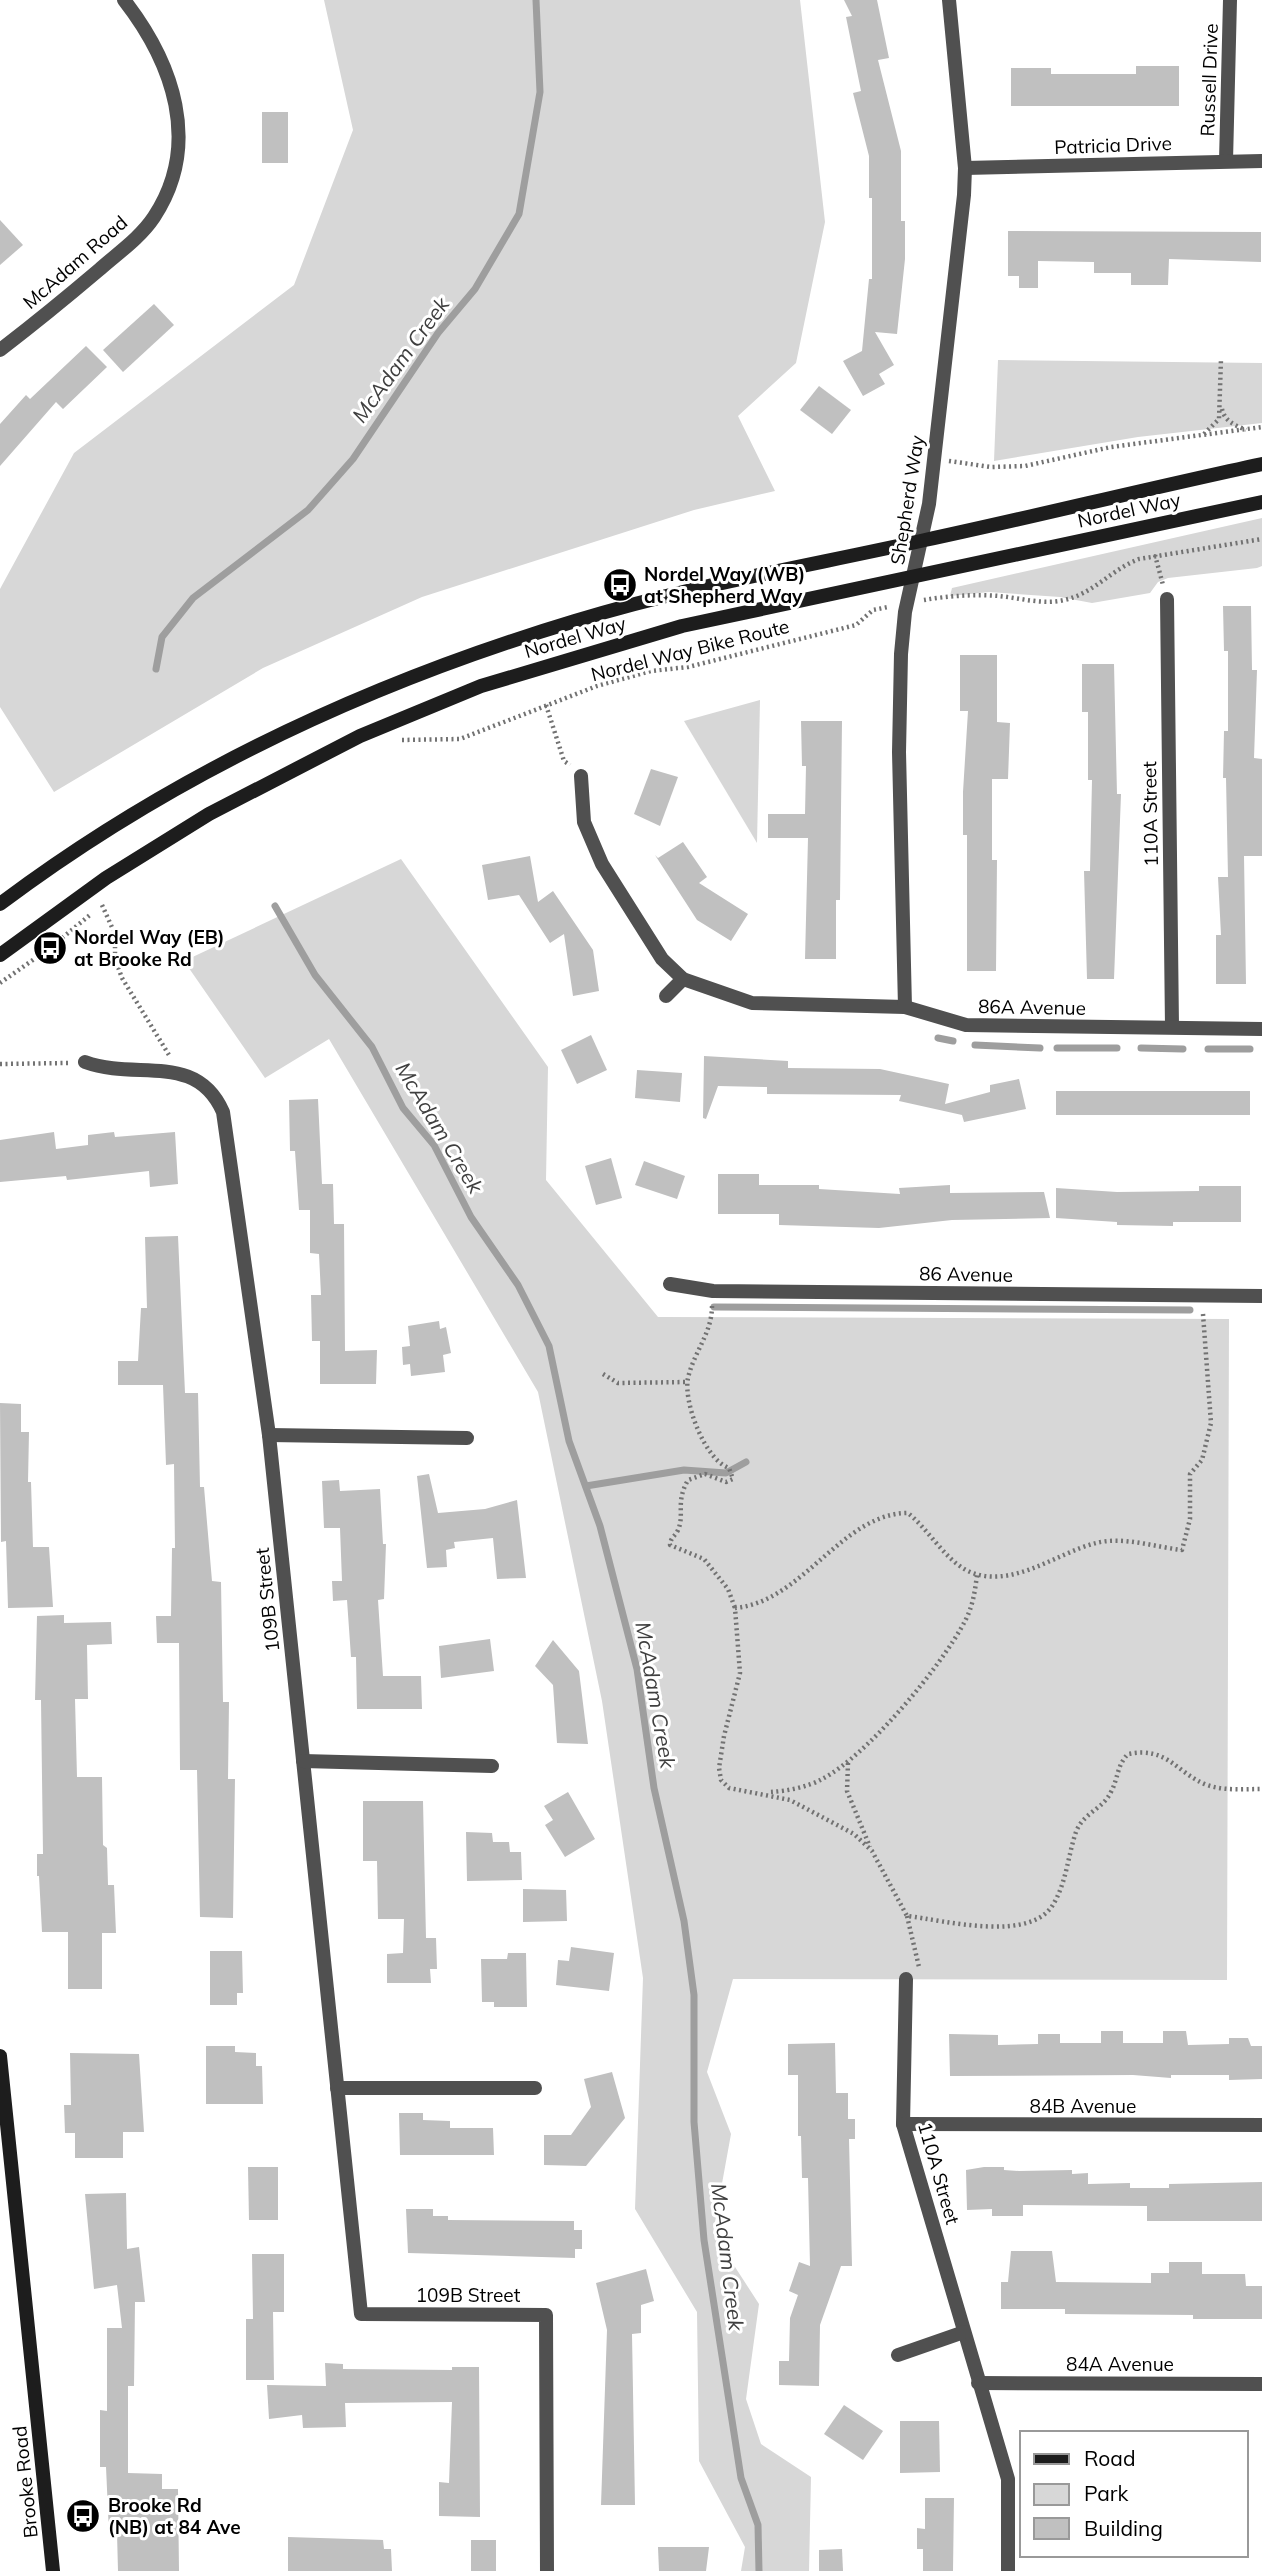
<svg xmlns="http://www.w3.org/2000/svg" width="1262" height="2571" font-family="Mulish,sans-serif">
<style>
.green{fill:#d7d7d7}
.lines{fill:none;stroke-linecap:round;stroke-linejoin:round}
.stream{stroke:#9e9e9e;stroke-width:7}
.building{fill:#c0c0c0}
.path{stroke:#727272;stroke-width:4.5;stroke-dasharray:2 3.5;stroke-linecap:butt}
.street{stroke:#505050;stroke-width:14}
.secondary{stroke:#1d1d1d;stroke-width:14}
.labels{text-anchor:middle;stroke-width:6;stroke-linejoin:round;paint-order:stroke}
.street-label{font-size:19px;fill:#000;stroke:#fff}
.poi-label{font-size:19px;font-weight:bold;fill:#000;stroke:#fff;text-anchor:start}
.water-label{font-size:21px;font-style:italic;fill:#3f3f3f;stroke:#fff}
</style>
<rect width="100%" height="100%" fill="#fff"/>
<g class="green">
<polygon points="324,0 800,0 825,222 796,363 738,416 775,491 694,510 422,597 263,668 54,792 0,707 0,589 74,453 294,285 353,130"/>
<polygon points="998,360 1262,363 1262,423 1138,437 994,461"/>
<polygon points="1262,518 1262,566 1257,568 1168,578 1158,582 1150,593 1092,603 1060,597 989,592 950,596 952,588"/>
<polygon points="760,700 757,843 684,721"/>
<polygon points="401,859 548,1067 546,1180 658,1317 1229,1319 1227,1980 733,1979 707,2072 731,2134 713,2233 759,2304 746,2399 761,2444 811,2477 809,2571 741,2571 745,2547 699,2461 697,2312 635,2209 643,1978 602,1701 538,1392 329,1039 265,1078 184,961"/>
</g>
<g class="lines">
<g class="stream">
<polyline points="156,669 162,637 193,598 308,510 353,459 438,333 475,289 519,214 540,92 536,0"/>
<polyline points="275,906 315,975 372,1047 403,1108 434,1145 471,1217 518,1285 549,1346 569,1441 600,1526 637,1669 654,1788 684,1921 694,1995 694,2122 704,2240 741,2478 758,2525 759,2571"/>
<polyline points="938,1038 953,1041"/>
<polyline points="975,1045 1040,1048"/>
<polyline points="1057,1048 1117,1048"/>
<polyline points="1141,1048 1183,1049"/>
<polyline points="1208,1049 1250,1049"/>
<polyline points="714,1307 1190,1310"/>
<polyline points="586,1486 684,1470 726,1473 746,1462"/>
</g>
</g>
<g class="building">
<polygon points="844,0 877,0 889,58 878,60 901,151 901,221 905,221 905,259 897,334 875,332 894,365 879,374 885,384 863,396 843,361 862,351 869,279 872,279 872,198 869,198 869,156 853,93 861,91 846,17 852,16"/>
<polygon points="1136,66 1179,66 1179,106 1011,106 1011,68 1051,68 1051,74 1136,74"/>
<rect x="262" y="112" width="26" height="51"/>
<polygon points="0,220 23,245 0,265"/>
<polygon points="1008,231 1261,232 1261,262 1169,259 1168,285 1131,285 1131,273 1094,273 1094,262 1038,261 1038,288 1019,288 1019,276 1008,276"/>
<polygon points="154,304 174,325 123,372 103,350"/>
<polygon points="86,346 107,367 63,409 56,402 0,466 0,424 26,395 30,399"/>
<polygon points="819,386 851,410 832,434 800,410"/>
<polygon points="1223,606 1251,606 1252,670 1257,670 1254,758 1262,759 1262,856 1244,856 1246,984 1216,984 1216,935 1221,935 1218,877 1228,877 1226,778 1223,778 1224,731 1228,731 1228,651 1224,651"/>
<polygon points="960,655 997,655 997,722 1010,723 1008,779 992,779 992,860 997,860 996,971 967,971 967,835 963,835 963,792 968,711 960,711"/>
<polygon points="1082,664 1114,664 1117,794 1121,794 1114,979 1087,979 1084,871 1090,871 1092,780 1088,780 1088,712 1082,712"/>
<polygon points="801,721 842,721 840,900 836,900 836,959 805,959 808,838 768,838 768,814 805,814 806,766 802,766"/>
<polygon points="651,769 678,777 660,826 634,814"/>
<polygon points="683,842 707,877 699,883 748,914 731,941 697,920 655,855 658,858"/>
<polygon points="530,856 538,902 553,891 593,950 599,991 573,996 564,934 550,943 519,895 488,900 482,865"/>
<polygon points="591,1035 607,1070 577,1084 561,1050"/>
<polygon points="704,1056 788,1061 788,1068 880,1069 949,1084 945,1104 990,1092 990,1085 1019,1079 1026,1109 964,1122 962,1115 899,1101 901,1095 767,1094 767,1087 718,1086 706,1119 703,1118"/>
<polygon points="637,1070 682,1073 680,1102 635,1098"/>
<rect x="1056" y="1091" width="194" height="24"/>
<polygon points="318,1099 322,1184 333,1184 334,1224 344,1224 345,1351 377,1350 376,1384 320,1384 320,1341 312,1341 311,1295 321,1295 319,1254 310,1253 310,1210 299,1210 295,1151 290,1151 289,1100"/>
<polygon points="54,1132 56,1149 88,1145 88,1135 114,1132 115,1137 175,1132 178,1184 150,1187 149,1171 67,1180 66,1176 0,1182 0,1140"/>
<polygon points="611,1158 622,1198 596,1205 585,1166"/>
<polygon points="644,1161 685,1176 677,1199 635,1185"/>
<polygon points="718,1174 759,1174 759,1185 819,1185 819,1189 900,1194 899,1188 950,1185 950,1193 1044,1192 1050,1218 952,1220 879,1228 779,1225 779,1214 718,1214"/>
<polygon points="1199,1186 1241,1186 1241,1222 1173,1222 1173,1226 1117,1225 1117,1222 1056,1218 1056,1188 1117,1192 1199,1191"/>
<polygon points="178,1236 185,1393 198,1393 200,1487 204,1487 212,1581 221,1582 223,1702 229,1702 228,1779 235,1779 233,1918 200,1917 197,1770 180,1770 179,1643 157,1643 156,1616 171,1616 172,1548 175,1548 174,1464 166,1465 163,1385 118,1385 118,1361 138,1361 141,1308 147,1308 145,1237"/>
<polygon points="439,1321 440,1329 446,1327 451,1353 443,1355 445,1372 411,1376 410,1364 403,1365 402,1347 410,1346 408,1326"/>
<polygon points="0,1403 21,1404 21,1432 29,1432 28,1482 31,1482 33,1547 49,1547 53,1607 8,1608 6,1541 1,1542"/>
<polygon points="429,1474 438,1513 485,1509 517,1500 526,1578 497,1579 493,1538 454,1542 455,1548 446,1550 447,1567 427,1568 417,1476"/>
<polygon points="339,1480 340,1491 380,1489 383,1544 386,1544 384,1599 378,1600 383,1676 421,1676 422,1709 357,1709 356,1657 351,1657 347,1600 333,1601 332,1581 342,1581 340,1528 324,1528 322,1481"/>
<polygon points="64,1615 64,1623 111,1622 112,1644 87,1645 88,1699 75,1699 77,1777 102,1777 103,1845 107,1848 108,1885 114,1885 116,1933 102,1933 102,1989 68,1989 68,1932 42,1932 39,1876 37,1876 37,1854 43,1854 41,1700 35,1700 37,1616"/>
<polygon points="490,1639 494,1671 441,1678 439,1646"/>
<polygon points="553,1640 579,1671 588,1744 557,1743 553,1685 535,1666"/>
<polygon points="568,1792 595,1839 565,1857 545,1825 553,1820 544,1806"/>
<polygon points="363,1801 423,1801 426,1938 436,1938 437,1969 430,1969 431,1983 387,1983 387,1954 403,1953 404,1919 378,1919 377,1861 363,1861"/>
<polygon points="466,1832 492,1833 493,1842 509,1842 510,1852 521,1852 522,1880 467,1881"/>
<polygon points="523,1889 566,1890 567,1921 523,1922"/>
<polygon points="571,1947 614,1953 609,1991 556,1985 558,1960 569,1961"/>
<polygon points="210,1951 242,1951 243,1993 237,1993 237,2005 210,2005"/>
<polygon points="508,1953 526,1953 527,2007 494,2007 494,2002 482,2002 481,1959 507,1959"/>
<polygon points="1101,2031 1123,2031 1123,2043 1163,2043 1163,2031 1186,2031 1188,2045 1229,2044 1229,2038 1248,2038 1251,2046 1262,2046 1262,2079 1229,2080 1229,2075 1171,2075 1171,2078 1133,2075 950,2076 949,2034 998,2035 998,2045 1038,2044 1038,2034 1060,2034 1060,2043 1101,2043"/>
<polygon points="835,2043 836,2093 848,2093 848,2119 855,2119 855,2139 849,2139 852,2266 841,2266 820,2325 819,2386 779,2385 779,2361 789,2361 790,2318 798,2295 789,2291 799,2262 810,2266 808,2178 802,2178 801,2136 798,2136 798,2075 788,2075 788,2044"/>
<polygon points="206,2046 235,2046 235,2052 256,2053 256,2066 262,2066 263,2104 206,2104"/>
<polygon points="70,2053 139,2054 144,2132 123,2132 123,2158 75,2158 75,2133 65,2133 64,2105 71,2105"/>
<polygon points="612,2072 625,2118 586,2166 544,2165 544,2135 571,2135 591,2107 584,2079"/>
<polygon points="399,2113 423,2113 423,2120 450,2121 450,2128 493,2128 494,2155 400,2155"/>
<polygon points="248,2167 278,2167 278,2220 249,2220"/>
<polygon points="984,2167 1004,2167 1004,2170 1019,2171 1072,2170 1072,2174 1088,2173 1088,2184 1130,2183 1130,2188 1169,2188 1169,2184 1262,2182 1262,2221 1147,2221 1147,2206 1023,2205 1023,2216 992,2216 992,2209 967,2210 966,2170"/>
<polygon points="126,2193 127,2249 139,2247 145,2302 135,2302 134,2386 128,2386 128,2473 162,2474 162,2489 178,2489 179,2571 118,2571 117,2533 109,2533 106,2467 100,2467 100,2410 107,2411 107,2328 122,2328 117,2285 94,2289 85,2194"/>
<polygon points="406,2209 433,2209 433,2216 448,2216 448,2220 574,2221 574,2230 582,2230 582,2249 575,2249 575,2258 408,2253"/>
<polygon points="1011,2251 1052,2251 1056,2282 1151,2283 1151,2273 1169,2273 1169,2262 1202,2262 1202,2274 1245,2274 1246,2286 1262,2286 1262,2319 1193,2319 1193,2315 1065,2314 1065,2309 1001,2309 1001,2282 1008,2282"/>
<polygon points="252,2254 284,2254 284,2312 273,2312 274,2380 246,2380 246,2319 253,2319"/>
<polygon points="646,2269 654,2301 641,2305 641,2333 632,2334 635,2505 601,2505 607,2330 596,2283"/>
<polygon points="325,2363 343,2364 343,2369 452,2370 452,2367 479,2367 480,2517 439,2516 439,2482 449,2483 452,2402 345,2403 346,2427 303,2428 302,2415 269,2419 267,2385 326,2386"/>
<polygon points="844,2405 883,2431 863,2460 824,2434"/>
<polygon points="900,2421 939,2421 940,2472 900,2473"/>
<polygon points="925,2498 954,2498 953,2571 923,2571 923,2549 917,2549 917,2528 925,2529"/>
<polygon points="288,2537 383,2540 384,2549 391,2549 392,2571 288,2571"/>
<rect x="471" y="2540" width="25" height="31"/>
<polygon points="658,2547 709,2547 706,2571 659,2571"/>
<polygon points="842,2549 843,2571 819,2571 819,2550"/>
</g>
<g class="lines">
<g class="path">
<path d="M1222 409C1225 422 1235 425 1246 430"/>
<polyline points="1204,434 1219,419 1221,359"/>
<polyline points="949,461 991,467 1025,466 1111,447 1262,427"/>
<polyline points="1155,555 1163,585"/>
<path d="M924 600C947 596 975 594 999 596 1020 598 1043 605 1064 600 1093 594 1112 569 1139 559L1262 539"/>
<polyline points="546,705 564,761 570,765"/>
<polyline points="402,740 460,739 597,686 651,671 688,667 856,625 873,610 888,607"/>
<polyline points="102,905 115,934 115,959 122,978 169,1055"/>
<polyline points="0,983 50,948 90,915"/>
<polyline points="0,1064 69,1063"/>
<path d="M712 1306C712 1333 694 1352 688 1378 683 1402 705 1460 729 1468L733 1479 726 1482 705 1474 688 1480C675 1503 685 1514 678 1530 675 1537 671 1536 670 1545L704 1559 728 1589 735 1608"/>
<path d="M1203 1314 1211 1423 1202 1460 1190 1474V1519L1182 1550C1155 1547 1123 1536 1096 1543 1056 1553 1009 1592 966 1570 944 1558 928 1529 908 1513 842 1513 803 1602 735 1608L740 1673 724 1736 719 1768 721 1780 729 1788 790 1800 854 1834 872 1851 907 1916C944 1920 1032 1944 1054 1903 1067 1880 1068 1855 1076 1832 1083 1813 1103 1809 1111 1792 1118 1779 1117 1765 1128 1754 1168 1746 1176 1773 1207 1785 1224 1791 1244 1789 1262 1789"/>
<polyline points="603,1374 618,1383 687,1382"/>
<polyline points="848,1763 847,1791 870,1847"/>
<path d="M771 1792C787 1791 808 1787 822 1779 867 1756 941 1667 965 1621 973 1606 975 1591 977 1575"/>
<polyline points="907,1916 919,1967"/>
</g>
<g class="street">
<polyline points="1226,161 1230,0"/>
<polyline points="965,168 1262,161"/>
<path d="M0 350C34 324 67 297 100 269 118 253 140 238 154 217 202 144 173 63 124 0"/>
<polyline points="1167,599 1172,1027"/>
<polyline points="581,776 584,822 602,864 662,959 683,979 752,1003 905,1007 966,1025 1262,1029"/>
<polyline points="666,996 683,979"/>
<polyline points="905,1007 899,752 901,654 905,612 929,504 964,195 965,168 949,0"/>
<path d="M85 1062C137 1081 196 1051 223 1112L269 1435 361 2314 546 2315 547 2571"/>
<polyline points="670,1284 713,1291 1262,1296"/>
<polyline points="269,1435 467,1438"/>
<polyline points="303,1761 492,1766"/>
<polyline points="906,1979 903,2124 1008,2479 1008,2571"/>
<polyline points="337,2088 535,2088"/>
<polyline points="903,2124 1262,2125"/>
<polyline points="898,2355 964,2332"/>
<polyline points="978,2383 1262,2384"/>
</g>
<g class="secondary">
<path d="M0 904C173 774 369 683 575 621 689 586 808 566 925 540 1037 516 1149 488 1262 464"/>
<polyline points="0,955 106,878 209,814 360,736 481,686 682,626 1262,502"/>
<polyline points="0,2056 53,2571"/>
</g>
</g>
<defs>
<g id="bus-disc" transform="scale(1.75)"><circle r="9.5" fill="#000" stroke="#fff"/><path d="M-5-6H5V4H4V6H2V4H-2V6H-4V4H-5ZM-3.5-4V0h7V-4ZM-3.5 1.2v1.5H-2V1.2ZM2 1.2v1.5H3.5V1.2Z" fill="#fff"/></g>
</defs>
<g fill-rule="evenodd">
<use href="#bus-disc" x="620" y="585"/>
<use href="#bus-disc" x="50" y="948"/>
<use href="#bus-disc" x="83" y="2516"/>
</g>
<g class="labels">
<g class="street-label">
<text transform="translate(1209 80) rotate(-88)" y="7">Russell Drive</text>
<text transform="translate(1113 145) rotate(-2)" y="7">Patricia Drive</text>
<text transform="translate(75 262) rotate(-41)" y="7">McAdam Road</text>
<text transform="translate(907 500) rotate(-81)" y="7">Shepherd Way</text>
<text transform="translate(1129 510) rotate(-12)" y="7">Nordel Way</text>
<text transform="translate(575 637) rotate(-16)" y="7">Nordel Way</text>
<text transform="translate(690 650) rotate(-14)" y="7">Nordel Way Bike Route</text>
<text transform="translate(1150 814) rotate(-91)" y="7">110A Street</text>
<text transform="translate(1032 1007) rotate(1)" y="7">86A Avenue</text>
<text transform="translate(966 1274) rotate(1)" y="7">86 Avenue</text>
<text transform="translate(267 1600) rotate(-96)" y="7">109B Street</text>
<text x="1083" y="2113">84B Avenue</text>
<text transform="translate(939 2173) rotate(74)" y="7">110A Street</text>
<text x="468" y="2302">109B Street</text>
<text x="1120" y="2371">84A Avenue</text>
<text transform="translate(25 2482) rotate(-96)" y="7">Brooke Road</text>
</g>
<g class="poi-label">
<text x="644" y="581">Nordel Way (WB)<tspan x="644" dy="22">at Shepherd Way</tspan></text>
<text x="74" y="944">Nordel Way (EB)<tspan x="74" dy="22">at Brooke Rd</tspan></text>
<text x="108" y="2512">Brooke Rd<tspan x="108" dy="22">(NB) at 84 Ave</tspan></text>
</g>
<g class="water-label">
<text transform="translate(401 360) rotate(-54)" y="7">McAdam Creek</text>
<text transform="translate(439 1128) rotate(59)" y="7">McAdam Creek</text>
<text transform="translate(655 1695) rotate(80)" y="7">McAdam Creek</text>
<text transform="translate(727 2257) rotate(83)" y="7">McAdam Creek</text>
</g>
</g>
<rect x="1020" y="2431" width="228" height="126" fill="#ffffff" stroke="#999999" stroke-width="2"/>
<rect x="1034" y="2454" width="35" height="10" fill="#1d1d1d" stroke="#999999" stroke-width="2"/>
<text x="1084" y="2466" font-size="21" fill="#000000">Road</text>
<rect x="1034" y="2484" width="35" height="21" fill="#d7d7d7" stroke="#999999" stroke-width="2"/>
<text x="1084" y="2501" font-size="21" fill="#000000">Park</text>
<rect x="1034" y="2518" width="35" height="21" fill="#c0c0c0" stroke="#999999" stroke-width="2"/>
<text x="1084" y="2536" font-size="21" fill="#000000">Building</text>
</svg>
